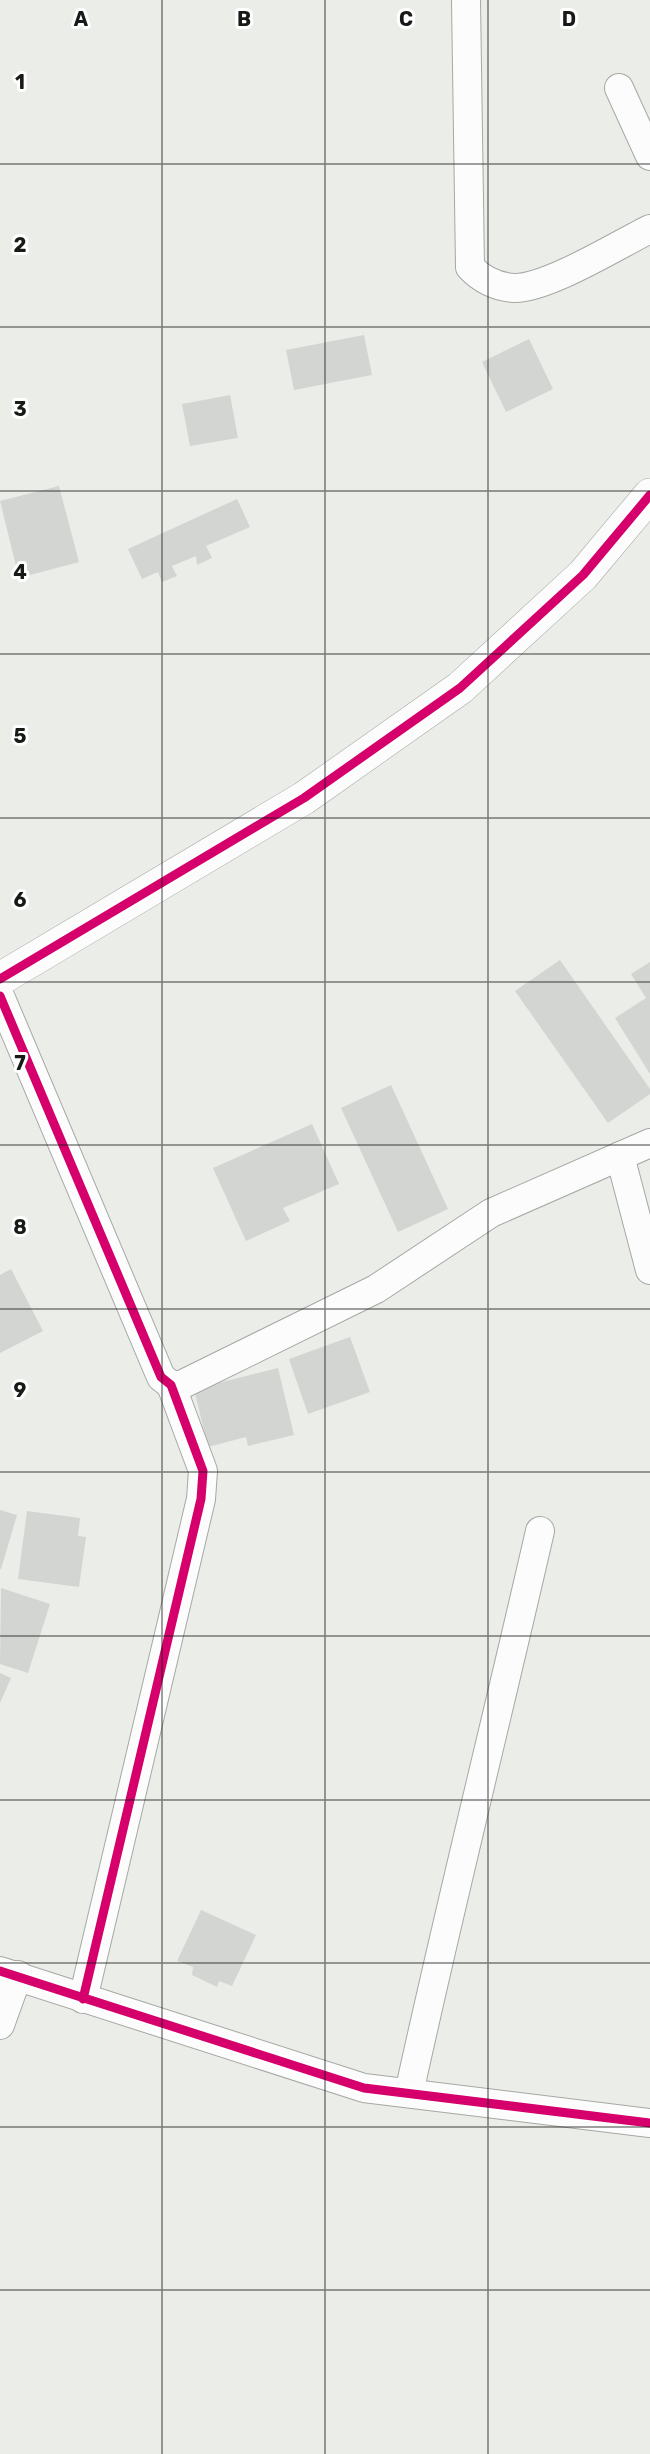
<svg xmlns="http://www.w3.org/2000/svg" width="650" height="2454" font-family="Rubik,sans-serif">
<style>
.building{fill:#d3d5d2}
.lines{fill:none;stroke-linecap:round;stroke-linejoin:round}
.street-casing{stroke:#a6a8a4;stroke-width:30}
.secondary-casing{stroke:#a6a8a4;stroke-width:34}
.street{stroke:#fcfcfc;stroke-width:28}
.secondary{stroke:#fcfcfc;stroke-width:33}
.cycleway-casing{stroke:#fff;stroke-width:13}
.cycleway{stroke:#d6006c;stroke-width:9}
.grid{fill:none;stroke:#181a17;stroke-width:1.5;stroke-opacity:0.55}
.grid-label{font-size:20px;text-anchor:middle;font-weight:bold;fill:#181a17;stroke:#fff;stroke-width:6;stroke-linejoin:round;paint-order:stroke}
</style>
<rect width="100%" height="100%" fill="#eaede8"/>
<g class="building">
<polygon points="364,335 372,375 294,390 286,350"/>
<polygon points="529,339 553,389 506,412 482,362"/>
<polygon points="230,395 238,438 190,446 182,404"/>
<polygon points="59,486 79,562 19,578 0,501"/>
<polygon points="237,499 250,527 206,546 212,558 197,565 196,556 172,566 177,576 162,582 158,572 142,579 128,549"/>
<polygon points="560,960 650,1089 650,1094 608,1123 515,991"/>
<polygon points="650,962 650,1074 615,1018 646,998 631,974"/>
<polygon points="391,1085 448,1209 398,1232 341,1108"/>
<polygon points="312,1124 339,1184 283,1208 290,1221 246,1241 213,1168"/>
<polygon points="11,1269 43,1331 0,1353 0,1275"/>
<polygon points="350,1337 370,1392 308,1414 289,1359"/>
<polygon points="278,1368 294,1435 248,1446 246,1437 208,1447 194,1389"/>
<polygon points="0,1510 17,1515 1,1569 0,1569"/>
<polygon points="27,1511 80,1518 78,1536 86,1537 79,1587 18,1579"/>
<polygon points="1,1588 50,1604 28,1673 0,1664"/>
<polygon points="0,1673 11,1678 0,1703"/>
<polygon points="201,1910 256,1935 232,1986 219,1981 217,1987 192,1975 193,1967 177,1961"/>
</g>
<g class="lines">
<g class="street-casing">
<g id="street">
<path d="M466 0 470 267C481 279 497 287 514 288 547 289 619 244 650 229"/>
<polyline points="619,88 650,156"/>
<polyline points="0,996 161,1377 171,1385 203,1471 201,1499 83,1999"/>
<polyline points="620,1156 650,1270"/>
<polyline points="171,1385 181,1385 376,1289 491,1213 650,1143"/>
<polyline points="0,1971 364,2088 650,2123"/>
<polyline points="0,2025 18,1975"/>
<path d="M409 2093C450 1905 497 1719 540 1531"/>
</g>
</g>
<g class="secondary-casing">
<polyline id="secondary" points="0,979 304,798 460,688 583,575 650,495"/>
</g>
<use href="#street" class="street"/>
<use href="#secondary" class="secondary"/>
<g class="cycleway-casing">
<g id="cycleway">
<polyline points="0,979 304,798 460,688 583,575 650,495"/>
<polyline points="0,996 161,1377 171,1385 203,1471 201,1499 83,1999"/>
<polyline points="0,1971 364,2088 650,2123"/>
</g>
</g>
<use href="#cycleway" class="cycleway"/>
</g>
<path class="grid" d="M162 0V2454M325 0V2454M488 0V2454M0 164H650M0 327H650M0 491H650M0 654H650M0 818H650M0 982H650M0 1145H650M0 1309H650M0 1472H650M0 1636H650M0 1800H650M0 1963H650M0 2127H650M0 2290H650"/>
<g class="grid-label">
<text x="81" y="26">A</text>
<text x="244" y="26">B</text>
<text x="406" y="26">C</text>
<text x="569" y="26">D</text>
<text x="20" y="89">1</text>
<text x="20" y="252">2</text>
<text x="20" y="416">3</text>
<text x="20" y="579">4</text>
<text x="20" y="743">5</text>
<text x="20" y="907">6</text>
<text x="20" y="1070">7</text>
<text x="20" y="1234">8</text>
<text x="20" y="1397">9</text>
</g>
</svg>
